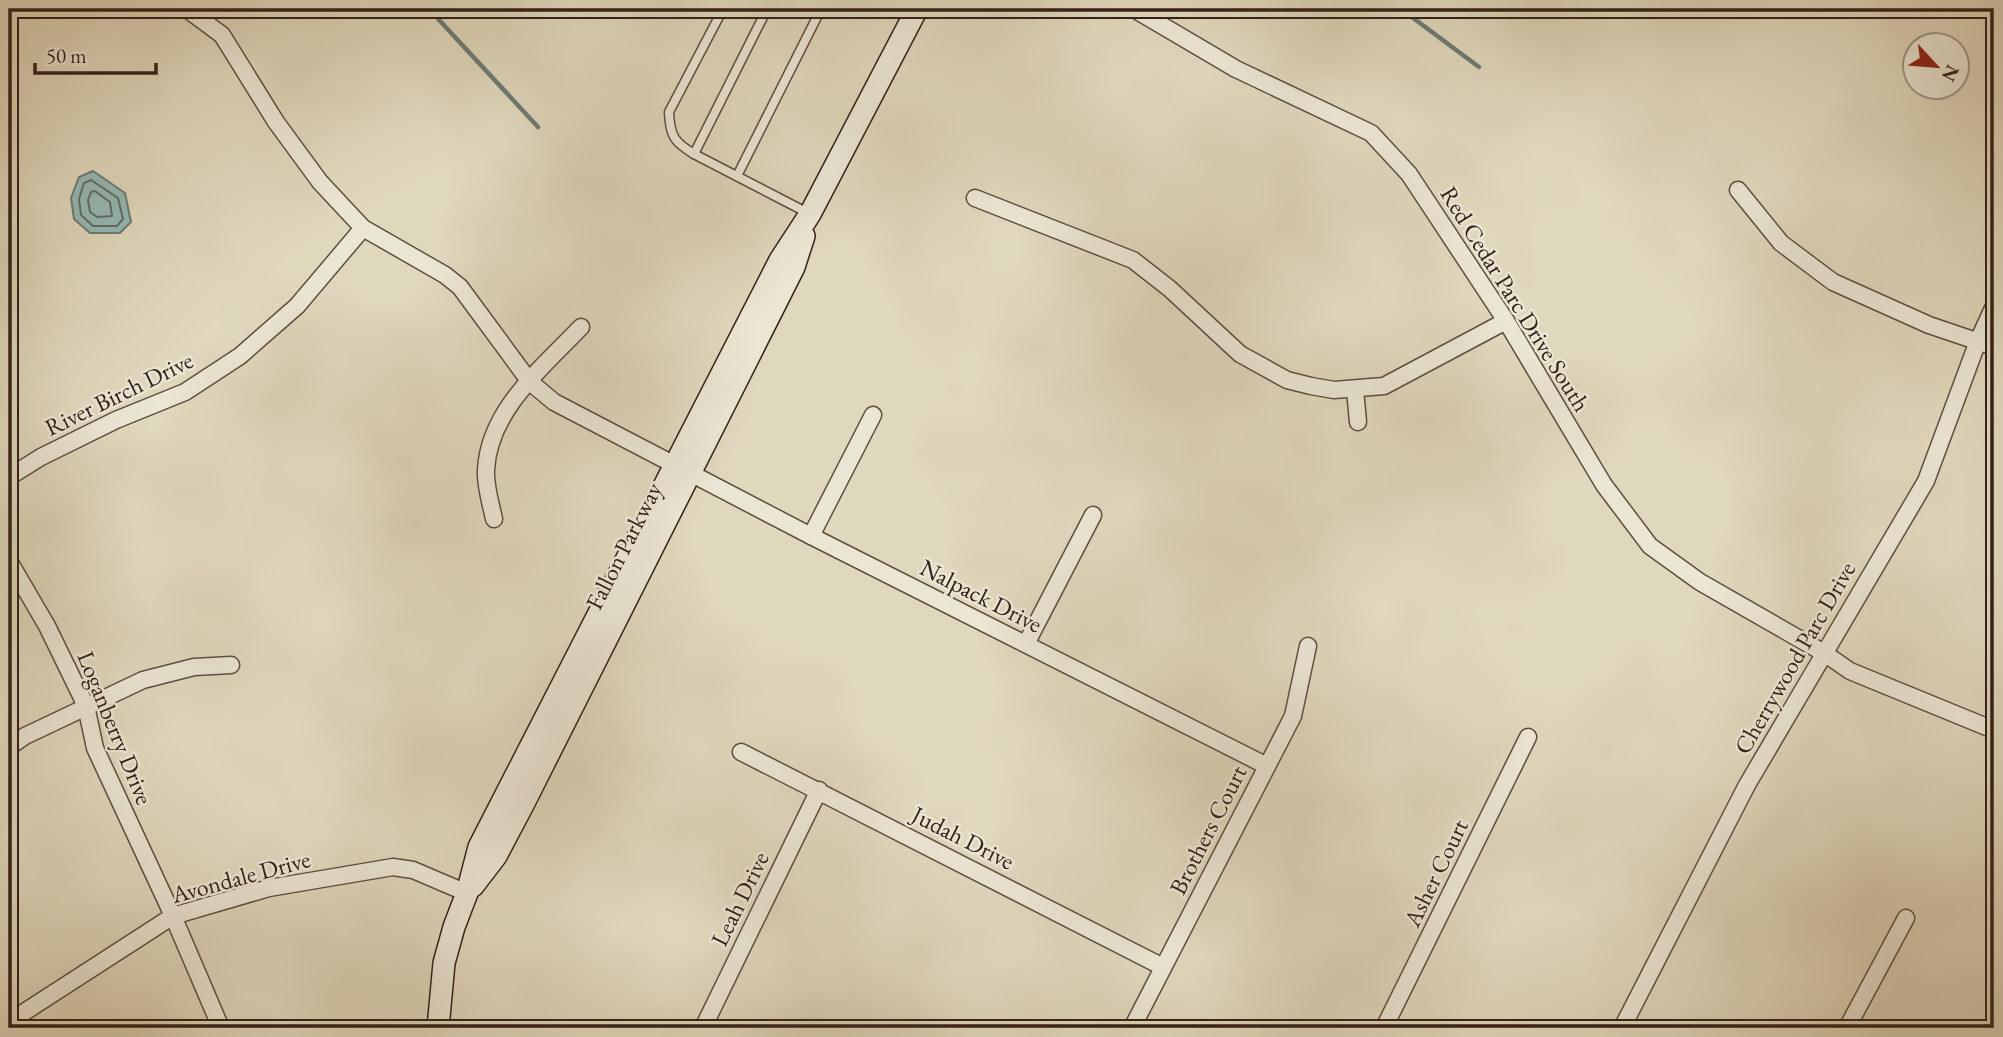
<svg xmlns="http://www.w3.org/2000/svg" width="2003" height="1037" font-family="'EB Garamond',serif">
<style>
.water{fill:#94b9b4;stroke:#6d7c76;stroke-width:2}
.lines{fill:none;stroke-linecap:round;stroke-linejoin:round}
.shore{stroke:#646c66;stroke-width:2}
.stream{stroke:#6d7c76;stroke-width:4.5}
.lane-casing{stroke:#5e4e41;stroke-width:11}
.street-casing{stroke:#5e4e41;stroke-width:19}
.secondary-casing{stroke:#332018;stroke-width:24}
.lane{stroke:#ebe6d4;stroke-width:8}
.street{stroke:#ebe6d4;stroke-width:16}
.secondary{stroke:#ebe6d4;stroke-width:21}
.labels{text-anchor:middle;stroke-width:5;stroke-linejoin:round;paint-order:stroke}
.street-label{font-size:24px;fill:#332018;stroke:#ebe6d4}
</style>
<rect width="100%" height="100%" fill="#e0d8bd"/>
<filter id="stains"><feTurbulence type="fractalNoise" baseFrequency=".00286" numOctaves="4"/><feColorMatrix values="0 0 0 0 .2 0 0 0 0 .09 0 0 0 0 .02 0 0 0 .5 -.17"/></filter>
<radialGradient id="worn" r=".72"><stop offset=".6" stop-color="#630" stop-opacity="0"/><stop offset="1" stop-color="#630" stop-opacity=".3"/></radialGradient>
<polygon class="water" points="93,171 125,193 131,222 120,233 90,233 74,219 71,198 79,177"/>
<g class="lines">
<g class="shore">
<polygon points="91,180 118,198 123,219 117,226 93,226 81,215 79,199 84,183"/>
<polygon points="91,192 95,191 110,202 112,216 97,217 90,212 88,200"/>
</g>
<g class="stream">
<polyline points="429,9 538,127"/>
<polyline points="1401,9 1479,67"/>
</g>
<g class="lane-casing">
<g id="lane">
<path d="M723 9 669 112C670 136 674 142 694 154L808 213"/>
<polyline points="694,154 767,9"/>
<polyline points="737,176 821,9"/>
</g>
</g>
<g class="street-casing">
<g id="street">
<polyline points="187,9 222,35 276,122 320,182 363,228 445,275 460,287 530,382 554,402 811,536 1267,766"/>
<polyline points="1134,9 1236,69 1371,133 1409,174 1506,321 1604,485 1650,546 1700,582 1824,653 1850,671 1994,730"/>
<polyline points="1738,190 1781,243 1833,282 1929,325 1994,347"/>
<polyline points="975,198 1133,260 1170,289 1240,354 1287,380 1311,386 1334,390 1384,386 1506,321"/>
<polyline points="1355,390 1358,422"/>
<polyline points="9,477 41,457 116,420 185,392 240,356 297,306 363,228"/>
<path d="M494 519C491 504 485 486 486 470 489 410 542 368 581 327"/>
<polyline points="811,536 873,415"/>
<polyline points="9,561 47,626 86,706 95,748 173,916 221,1028"/>
<polyline points="1026,644 1093,515"/>
<polyline points="9,747 25,736 143,680 194,667 231,665"/>
<polyline points="741,752 1163,967"/>
<polyline points="9,1022 173,916 269,888 393,867 413,870 467,893"/>
<polyline points="703,1028 819,790"/>
<polyline points="1132,1028 1293,716 1308,646"/>
<polyline points="1384,1028 1528,737"/>
<polyline points="1622,1028 1747,785 1926,481 1978,341 1994,306"/>
<polyline points="1847,1028 1906,918"/>
</g>
</g>
<g class="secondary-casing">
<g id="secondary">
<polyline points="473,886 496,856 524,803 794,267 804,236"/>
<polyline points="438,1028 444,963 454,927 467,893 479,847 780,260 810,214 917,9"/>
</g>
</g>
<use href="#lane" class="lane"/>
<use href="#street" class="street"/>
<use href="#secondary" class="secondary"/>
</g>
<g class="labels">
<g class="street-label">
<text transform="translate(1515 299) rotate(58)" y="8">Red Cedar Parc Drive South</text>
<text transform="translate(119 394) rotate(-26)" y="8">River Birch Drive</text>
<text transform="translate(624 546) rotate(-63)" y="8">Fallon Parkway</text>
<text transform="translate(981 596) rotate(27)" y="8">Nalpack Drive</text>
<text transform="translate(1795 658) rotate(-60)" y="8">Cherrywood Parc Drive</text>
<text transform="translate(115 728) rotate(68)" y="8">Loganberry Drive</text>
<text transform="translate(1208 830) rotate(-63)" y="8">Brothers Court</text>
<text transform="translate(963 838) rotate(27)" y="8">Judah Drive</text>
<text transform="translate(1436 873) rotate(-64)" y="8">Asher Court</text>
<text transform="translate(241 877) rotate(-15)" y="8">Avondale Drive</text>
<text transform="translate(740 899) rotate(-64)" y="8">Leah Drive</text>
</g>
</g>
<rect width="2003" height="1037" fill="none" stroke="#e0d8bd" stroke-width="35"/>
<rect x="10" y="10" width="1982" height="1016" fill="none" stroke="#332018" stroke-width="3.5"/>
<rect x="18" y="18" width="1968" height="1002" fill="none" stroke="#332018" stroke-width="2"/>
<g transform="translate(1936 66) rotate(116)"><circle r="33" fill="#ebe6d4" stroke="#a19789" stroke-width="2"/>
<path d="M0-5L12 26L0 18L-12 26Z" fill="#8f2418"/>
<text y="-10" font-size="19" font-weight="bold" text-anchor="middle" fill="#332018">N</text>
</g>
<path d="M35 63v10h121v-10" fill="none" stroke="#332018" stroke-width="3.5"/>
<text x="46" y="63" font-size="21" fill="#332018" stroke="#ebe6d4" stroke-width="5" paint-order="stroke">50 m</text>
<rect width="100%" height="100%" filter="url(#stains)"/>
<rect width="100%" height="100%" fill="url(#worn)"/>
</svg>
